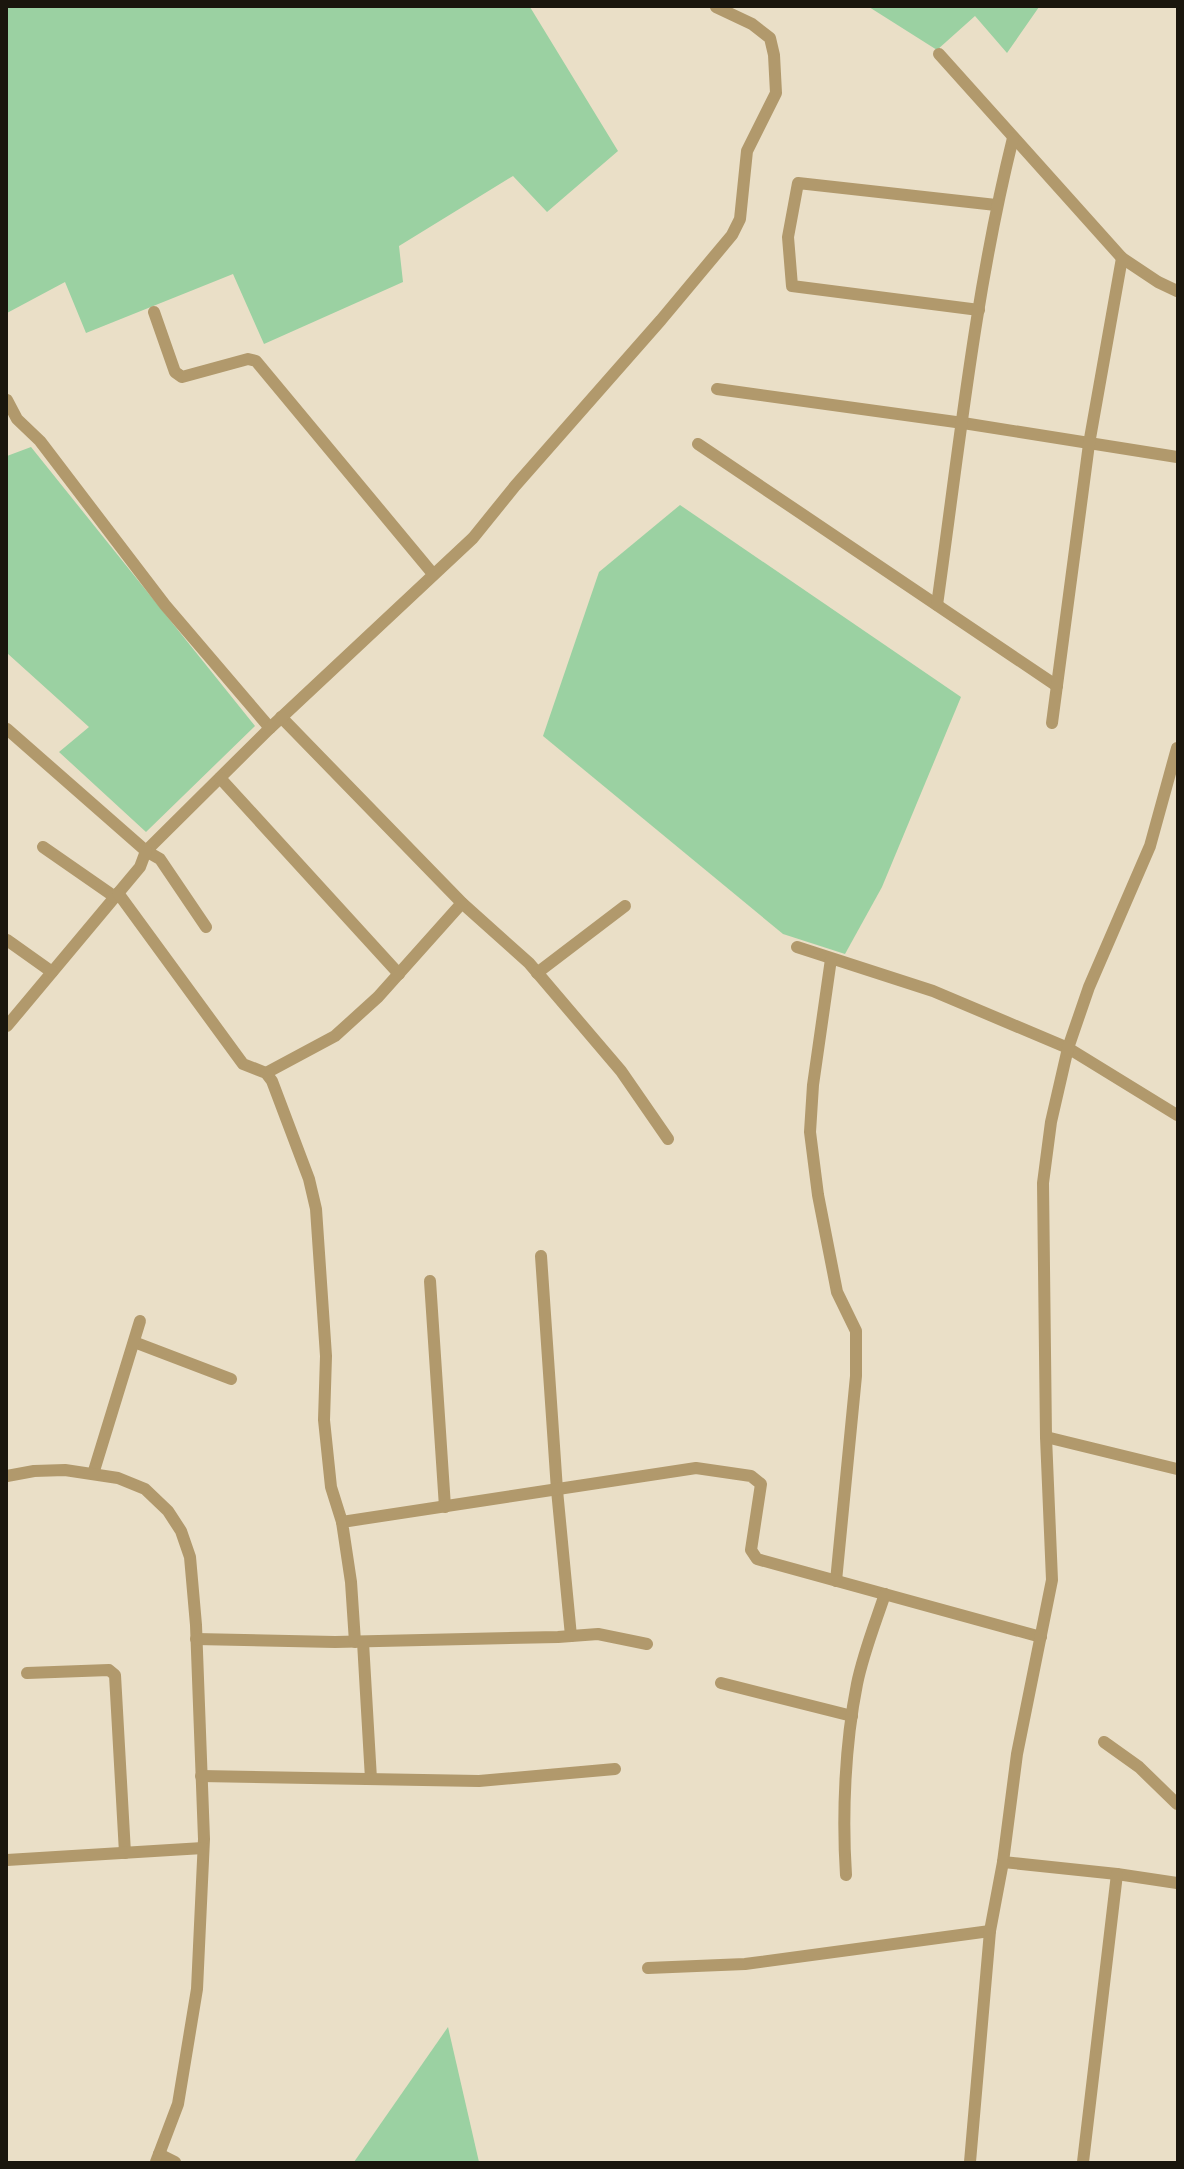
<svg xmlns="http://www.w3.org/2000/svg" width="1184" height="2169" font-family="Roboto,sans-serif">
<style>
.green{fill:#9bd1a2}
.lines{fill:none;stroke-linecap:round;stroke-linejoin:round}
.minor{stroke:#b1996c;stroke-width:12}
</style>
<rect width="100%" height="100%" fill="#eadfc7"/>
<g class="green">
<polygon points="7,7 530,7 618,151 547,212 513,176 399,246 403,282 264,344 233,274 86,333 65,282 7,313"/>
<polygon points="869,7 1039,7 1007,53 975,16 937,50"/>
<polygon points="31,447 255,726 146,832 59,752 89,727 7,653 7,456"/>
<polygon points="680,505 961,697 882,887 845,954 783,934 543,736 599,572"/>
<polygon points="448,2027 479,2162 354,2162"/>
</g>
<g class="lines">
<g class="minor">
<polyline points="939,54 1122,258 1158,282 1177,291"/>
<polyline points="979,310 792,286 788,237 798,183 996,205"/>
<polyline points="154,312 175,372 182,377 248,359 256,361 433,574"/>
<polyline points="717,389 963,423 1177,457"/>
<polyline points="7,400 17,419 40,441 165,605 270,728 146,851 160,859 206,927"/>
<polyline points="698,444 1057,686"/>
<path d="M937 605C959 449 975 291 1013 138"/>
<polyline points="281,717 462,903 529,963 621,1071 668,1139"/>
<polyline points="1052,723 1089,444 1122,258"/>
<polyline points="270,728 473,538 515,486 661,320 732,235 740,219 747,151 776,93 774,55 770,38 752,24 716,7"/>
<polyline points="7,729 146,851 140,867 7,1026"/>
<polyline points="220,778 399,974"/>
<polyline points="43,847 115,897"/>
<polyline points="118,893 243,1064 266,1073 272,1081 309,1179 316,1209 326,1356 324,1420 331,1487 342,1522"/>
<polyline points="7,940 52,972"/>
<polyline points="797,947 933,991 1068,1048 1177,1115"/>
<polyline points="831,959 813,1085 810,1132 818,1195 837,1292 856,1331 856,1376 836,1581"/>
<polyline points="537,973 625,906"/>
<polyline points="266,1073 335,1036 378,997 462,903"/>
<polyline points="541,1256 557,1490 571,1636"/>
<polyline points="430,1281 445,1507"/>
<polyline points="134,1342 231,1379"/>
<polyline points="1046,1437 1177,1469"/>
<polyline points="93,1474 140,1321"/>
<polyline points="7,1476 34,1471 65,1470 118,1478 145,1489 168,1511 181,1531 190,1557 196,1625 204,1839 197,1989 178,2104 156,2162"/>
<polyline points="196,1639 335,1642 558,1637 598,1634 647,1644"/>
<polyline points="355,1642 351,1582 342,1522 696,1468 751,1476 761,1484 751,1550 757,1559 1041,1637"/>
<polyline points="363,1642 371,1779"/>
<polyline points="27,1673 109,1670 115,1675 125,1853"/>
<polyline points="721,1683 852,1716"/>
<polyline points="1104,1742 1139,1767 1177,1804"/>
<polyline points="201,1776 479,1781 615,1769"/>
<polyline points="7,1860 203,1848"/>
<polyline points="1003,1862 1117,1874 1177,1883"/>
<path d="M846 1875C842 1815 845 1744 857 1684 863 1654 875 1624 885 1594"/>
<polyline points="648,1968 745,1964 990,1931"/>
<polyline points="159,2154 175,2162"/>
<polyline points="970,2162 990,1931 1003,1862 1017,1754 1052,1580 1046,1437 1043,1183 1051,1122 1068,1048 1089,987 1150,846 1177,748"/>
<polyline points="1083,2162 1117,1874"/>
</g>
</g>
<rect width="1184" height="2169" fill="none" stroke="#1a160d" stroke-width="16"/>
</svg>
